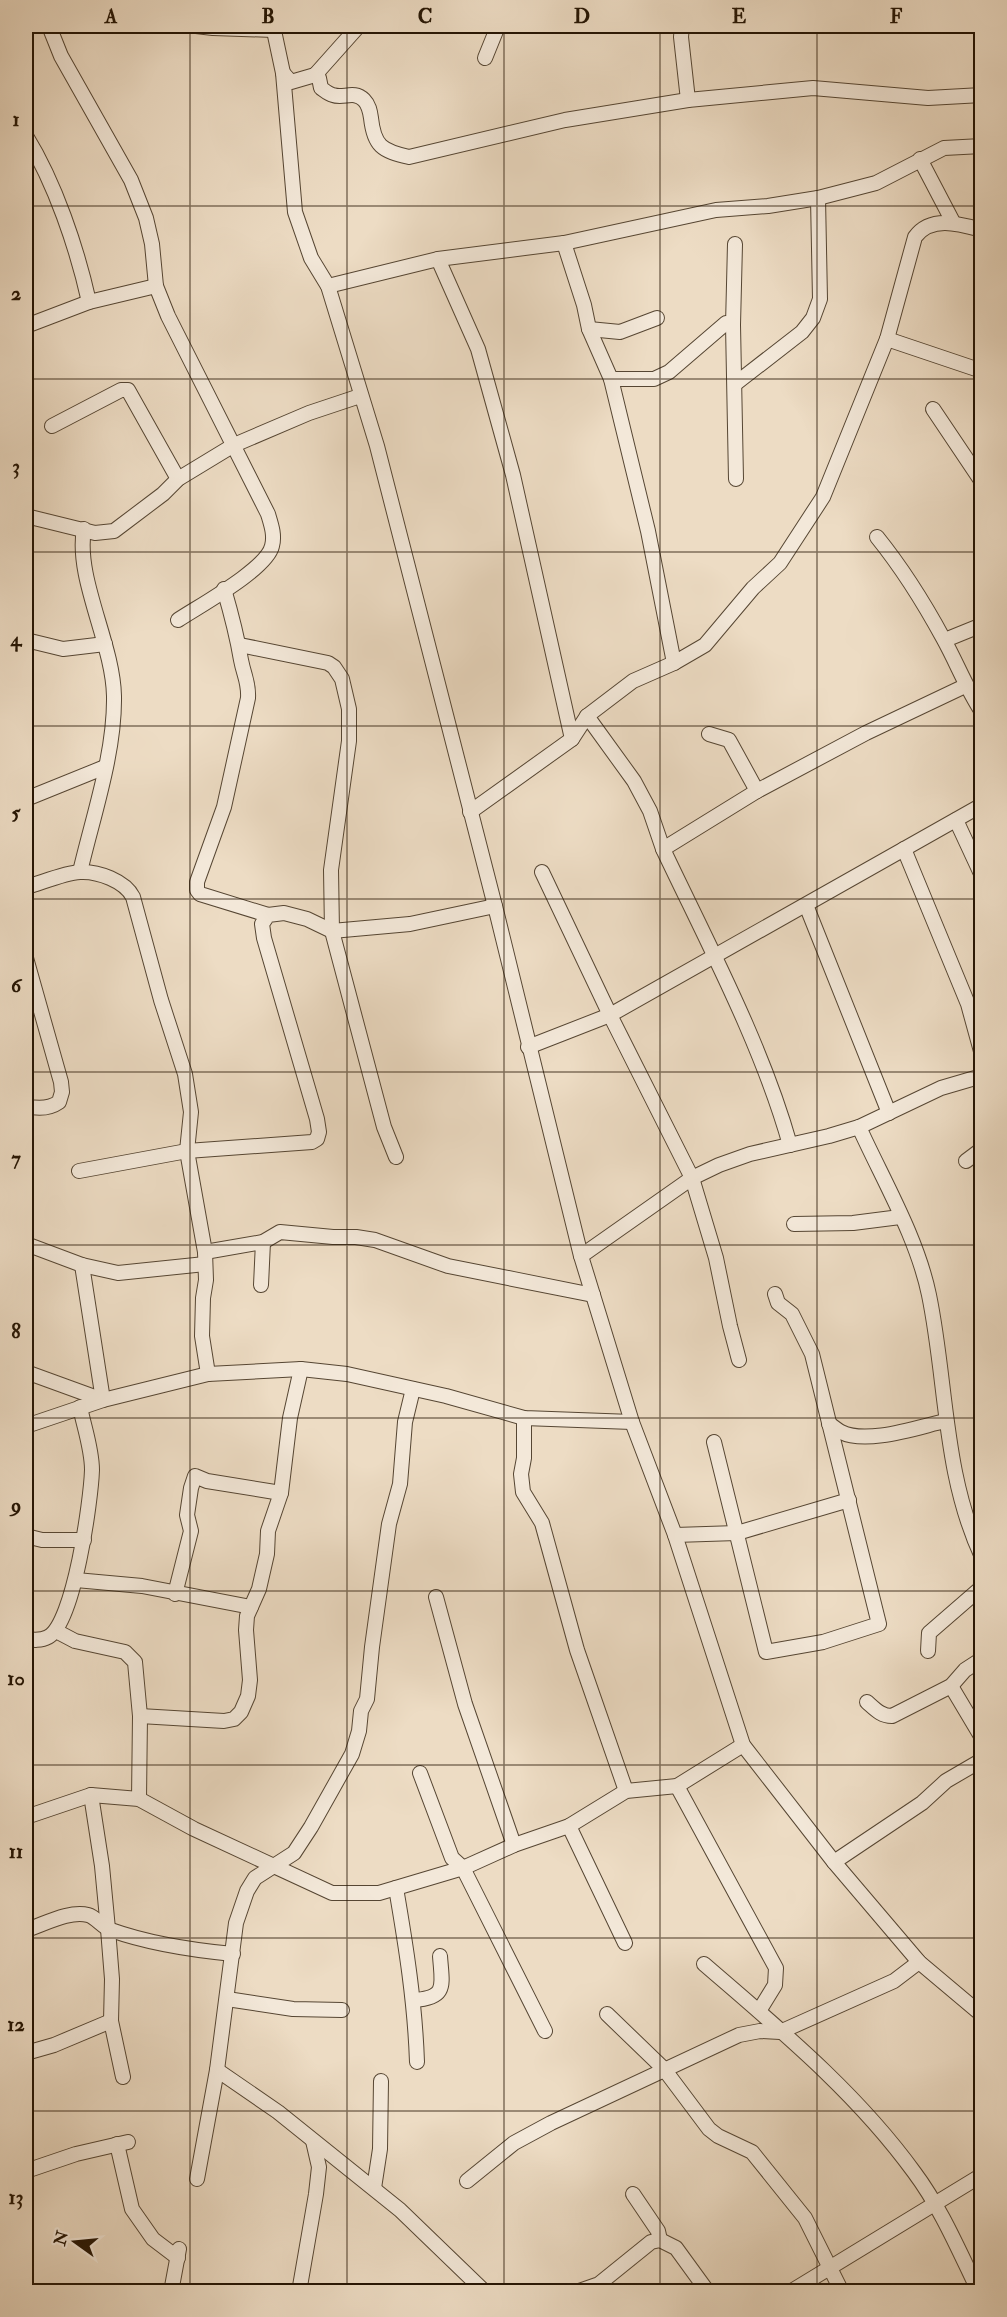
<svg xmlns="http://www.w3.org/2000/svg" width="1007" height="2317" font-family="'IM FELL Double Pica',serif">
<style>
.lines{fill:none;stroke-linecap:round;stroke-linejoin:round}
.minor-casing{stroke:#564633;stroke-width:16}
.minor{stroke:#f3e8d9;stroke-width:14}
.grid{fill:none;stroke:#241403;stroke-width:1.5;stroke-opacity:0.55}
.neatline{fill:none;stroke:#241403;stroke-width:2}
.grid-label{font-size:20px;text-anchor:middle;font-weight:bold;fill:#241403}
</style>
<rect width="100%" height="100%" fill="#eddcc4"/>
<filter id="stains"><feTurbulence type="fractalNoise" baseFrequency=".00333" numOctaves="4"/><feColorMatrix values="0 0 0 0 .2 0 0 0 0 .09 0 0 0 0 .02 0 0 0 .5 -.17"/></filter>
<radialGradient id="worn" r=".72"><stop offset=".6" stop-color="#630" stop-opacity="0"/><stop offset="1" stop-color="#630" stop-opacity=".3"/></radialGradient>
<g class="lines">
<g class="minor-casing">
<g id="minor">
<path d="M49 26 61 56 131 180 146 218 152 244 156 286 168 316 268 514C271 524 275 535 272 546 267 569 199 606 178 620"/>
<polyline points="196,26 213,28 273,30"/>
<polyline points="273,26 283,73 295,212 311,258 328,286 377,446 495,906 581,1256 632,1422 675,1535 743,1745 834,1862 919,1962 982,2015"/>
<path d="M357 26 356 29 315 75 319 78 321 88C324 90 328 94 333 95 343 99 354 90 364 100 369 105 370 111 371 118 374 146 382 151 409 157L565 120 688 100 813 88 928 98 982 95"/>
<polyline points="682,26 681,37 688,100"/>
<polyline points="485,58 498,26"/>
<polyline points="283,73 291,82 315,75"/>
<path d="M26 136C55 183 77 248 89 302"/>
<polyline points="920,159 953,222"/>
<polyline points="564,243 584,305 589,329 611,379 648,531 674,663"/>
<polyline points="735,244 733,325 736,479"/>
<polyline points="438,259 478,349 513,475 572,739"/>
<polyline points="328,286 438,259 564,243 716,210 768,206 818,198 876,183 944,148 982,146"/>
<polyline points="26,326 89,302 156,286"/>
<polyline points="589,329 620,332 657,318"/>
<polyline points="887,339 982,371"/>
<polyline points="611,379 654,379 669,372 726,323 733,325"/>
<polyline points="735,384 802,332 813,318 820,299 818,198"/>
<polyline points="933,409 982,482"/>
<polyline points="52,426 121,390 128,390 178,479"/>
<polyline points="26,516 95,533 114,531 163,494 178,479 234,445 309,413 360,396"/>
<path d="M877 537C902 568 924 603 943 638 957 663 966 688 982 712"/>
<path d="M224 589C231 613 237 636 241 660 244 676 249 682 248 698L224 807 197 882V890L200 894 268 915"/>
<polyline points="26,640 63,649 105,644"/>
<polyline points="945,640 982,625"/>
<polyline points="240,645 328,663 334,667 342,679 349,709 349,741 331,870 332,931 384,1127 396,1157"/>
<polyline points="587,716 634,781 650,811 663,849"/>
<polyline points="709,734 729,740 757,791"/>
<polyline points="26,799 105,767"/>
<path d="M470 812 572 739 587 716 633 681 674 663 705 645 753 588 780 563 823 497 887 339 915 237C931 215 960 224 982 230"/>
<polyline points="956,820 982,876"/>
<polyline points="904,849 968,1004 982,1055"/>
<path d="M80 872C93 816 115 753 114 696 113 643 75 578 84 529"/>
<polyline points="542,872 610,1015 692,1178 716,1258 730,1326 739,1360"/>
<path d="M26 887C41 883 64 873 80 872 98 871 125 881 133 897L161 1000 185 1074 191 1112 187 1151 205 1252 206 1280 203 1298 202 1336 208 1374"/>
<polyline points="806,905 889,1113"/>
<path d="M26 958 61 1082 62 1092 59 1102C49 1109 38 1109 26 1106"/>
<polyline points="528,1047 610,1015 982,805"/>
<path d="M859 1127C883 1180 917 1237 929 1295 947 1382 943 1474 982 1557"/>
<path d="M790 1145C762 1045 708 944 663 849L757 791 866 733 965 686"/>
<polyline points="966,1161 982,1149"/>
<polyline points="79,1171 187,1151 312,1142 317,1139 319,1132 317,1119 264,938 262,924 268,915 284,913 307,919 332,931 410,924 495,906"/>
<polyline points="794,1224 853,1223 900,1217"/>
<polyline points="26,1244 82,1265 118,1273 205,1264"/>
<polyline points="205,1252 263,1242 280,1232 333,1237 356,1237 375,1240 448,1266 593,1295"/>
<polyline points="581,1256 692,1178 719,1165 750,1154 829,1136 859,1127 941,1088 982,1076"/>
<polyline points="261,1285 263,1242"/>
<polyline points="26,1372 103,1400 82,1265"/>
<polyline points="524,1418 524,1458 521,1474 523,1492 542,1523 577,1650 626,1791"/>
<path d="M829 1424C833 1426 837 1430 841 1432 867 1445 918 1427 945 1421"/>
<polyline points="26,1426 103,1400 208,1374 301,1369 347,1374 446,1396 524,1418 632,1422"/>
<polyline points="714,1442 766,1652 823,1642 879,1624 812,1354 792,1314 778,1303 775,1294"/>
<polyline points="675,1535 737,1533 849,1500"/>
<polyline points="26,1536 42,1540 84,1540"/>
<polyline points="76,1580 142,1586 251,1607"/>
<polyline points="175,1594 191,1531 187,1515 191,1488 195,1476 207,1481 281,1493"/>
<polyline points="436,1597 465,1704 514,1845"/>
<polyline points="56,1631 75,1641 125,1652 135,1662 140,1716 139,1799"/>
<path d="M26 1639C33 1640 41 1641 48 1637 74 1624 91 1500 92 1470 92 1449 84 1427 80 1407"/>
<polyline points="928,1651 929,1633 982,1587"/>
<polyline points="951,1686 982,1738"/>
<path d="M867 1702C875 1709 881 1716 892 1716L951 1686 965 1670 982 1659"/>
<polyline points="140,1716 224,1721 234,1719 241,1712 248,1696 250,1680 246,1630 247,1616 259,1589 267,1554 268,1531 281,1493 290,1418 301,1369"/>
<polyline points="420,1773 452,1858 463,1868 545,2031"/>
<polyline points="677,1786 776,1968 775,1985 759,2011"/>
<polyline points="91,1795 102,1866 108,1929 112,1979 111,2021 123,2077"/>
<polyline points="26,1817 91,1795 139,1799 194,1829 332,1893 379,1893 463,1868 514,1845 569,1826 626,1791 677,1786 743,1745"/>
<polyline points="569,1826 625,1943"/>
<polyline points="834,1862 922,1803 946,1781 982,1760"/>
<path d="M396 1888C406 1946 415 2003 417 2062"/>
<path d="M26 1930C43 1925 69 1910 88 1915 96 1917 102 1927 111 1930 150 1944 191 1950 233 1954"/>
<path d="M704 1964C778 2028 856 2092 914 2172 941 2208 959 2251 979 2292"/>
<polyline points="227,1999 293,2009 342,2010"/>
<path d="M413 2000C448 1998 442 1985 440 1956"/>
<polyline points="607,2014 664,2069 709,2129 718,2136 752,2152 805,2218 842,2292"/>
<polyline points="26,2053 54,2045 111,2021"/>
<polyline points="217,2070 278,2112 400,2210 485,2292"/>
<polyline points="117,2144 132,2209 153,2239 178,2258"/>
<polyline points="26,2171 76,2154 128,2142"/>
<polyline points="197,2179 217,2070 236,1923 247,1891 255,1878 294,1853 311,1827 352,1754 359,1731 361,1711 367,1699 372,1647 389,1524 400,1484 405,1422 413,1389"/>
<polyline points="467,2181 514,2143 551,2123 739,2035 760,2031 780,2032 894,1981 919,1962"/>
<polyline points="374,2188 380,2149 381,2081"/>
<polyline points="633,2194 658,2231 660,2240"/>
<polyline points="171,2292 179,2249"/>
<polyline points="299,2292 316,2194 319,2167 313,2141"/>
<polyline points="576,2292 599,2284 651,2242 660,2240 676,2248 708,2292"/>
<polyline points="790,2292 982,2175"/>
</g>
</g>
<use href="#minor" class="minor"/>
</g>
<path class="grid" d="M190 26V2292M347 26V2292M504 26V2292M660 26V2292M817 26V2292M26 206H982M26 379H982M26 552H982M26 726H982M26 899H982M26 1072H982M26 1245H982M26 1418H982M26 1591H982M26 1765H982M26 1938H982M26 2111H982"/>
<rect width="1007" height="2317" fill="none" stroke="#eddcc4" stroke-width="66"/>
<g transform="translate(75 2242) rotate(285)" stroke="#f3e8d9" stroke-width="4.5" paint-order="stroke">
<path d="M0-4.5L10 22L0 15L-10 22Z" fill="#241403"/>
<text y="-9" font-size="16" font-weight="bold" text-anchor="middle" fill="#241403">N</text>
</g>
<rect x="33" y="33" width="941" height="2251" class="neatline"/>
<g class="grid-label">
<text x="111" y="23">A</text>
<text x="268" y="23">B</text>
<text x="425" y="23">C</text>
<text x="582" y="23">D</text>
<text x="739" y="23">E</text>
<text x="896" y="23">F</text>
<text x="16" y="126">1</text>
<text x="16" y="300">2</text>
<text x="16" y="473">3</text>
<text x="16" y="646">4</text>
<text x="16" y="819">5</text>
<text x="16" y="992">6</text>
<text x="16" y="1165">7</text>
<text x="16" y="1338">8</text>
<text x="16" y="1512">9</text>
<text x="16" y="1685">10</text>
<text x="16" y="1858">11</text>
<text x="16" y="2031">12</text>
<text x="16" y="2204">13</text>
</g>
<rect width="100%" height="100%" filter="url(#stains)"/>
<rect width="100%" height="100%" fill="url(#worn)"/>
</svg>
